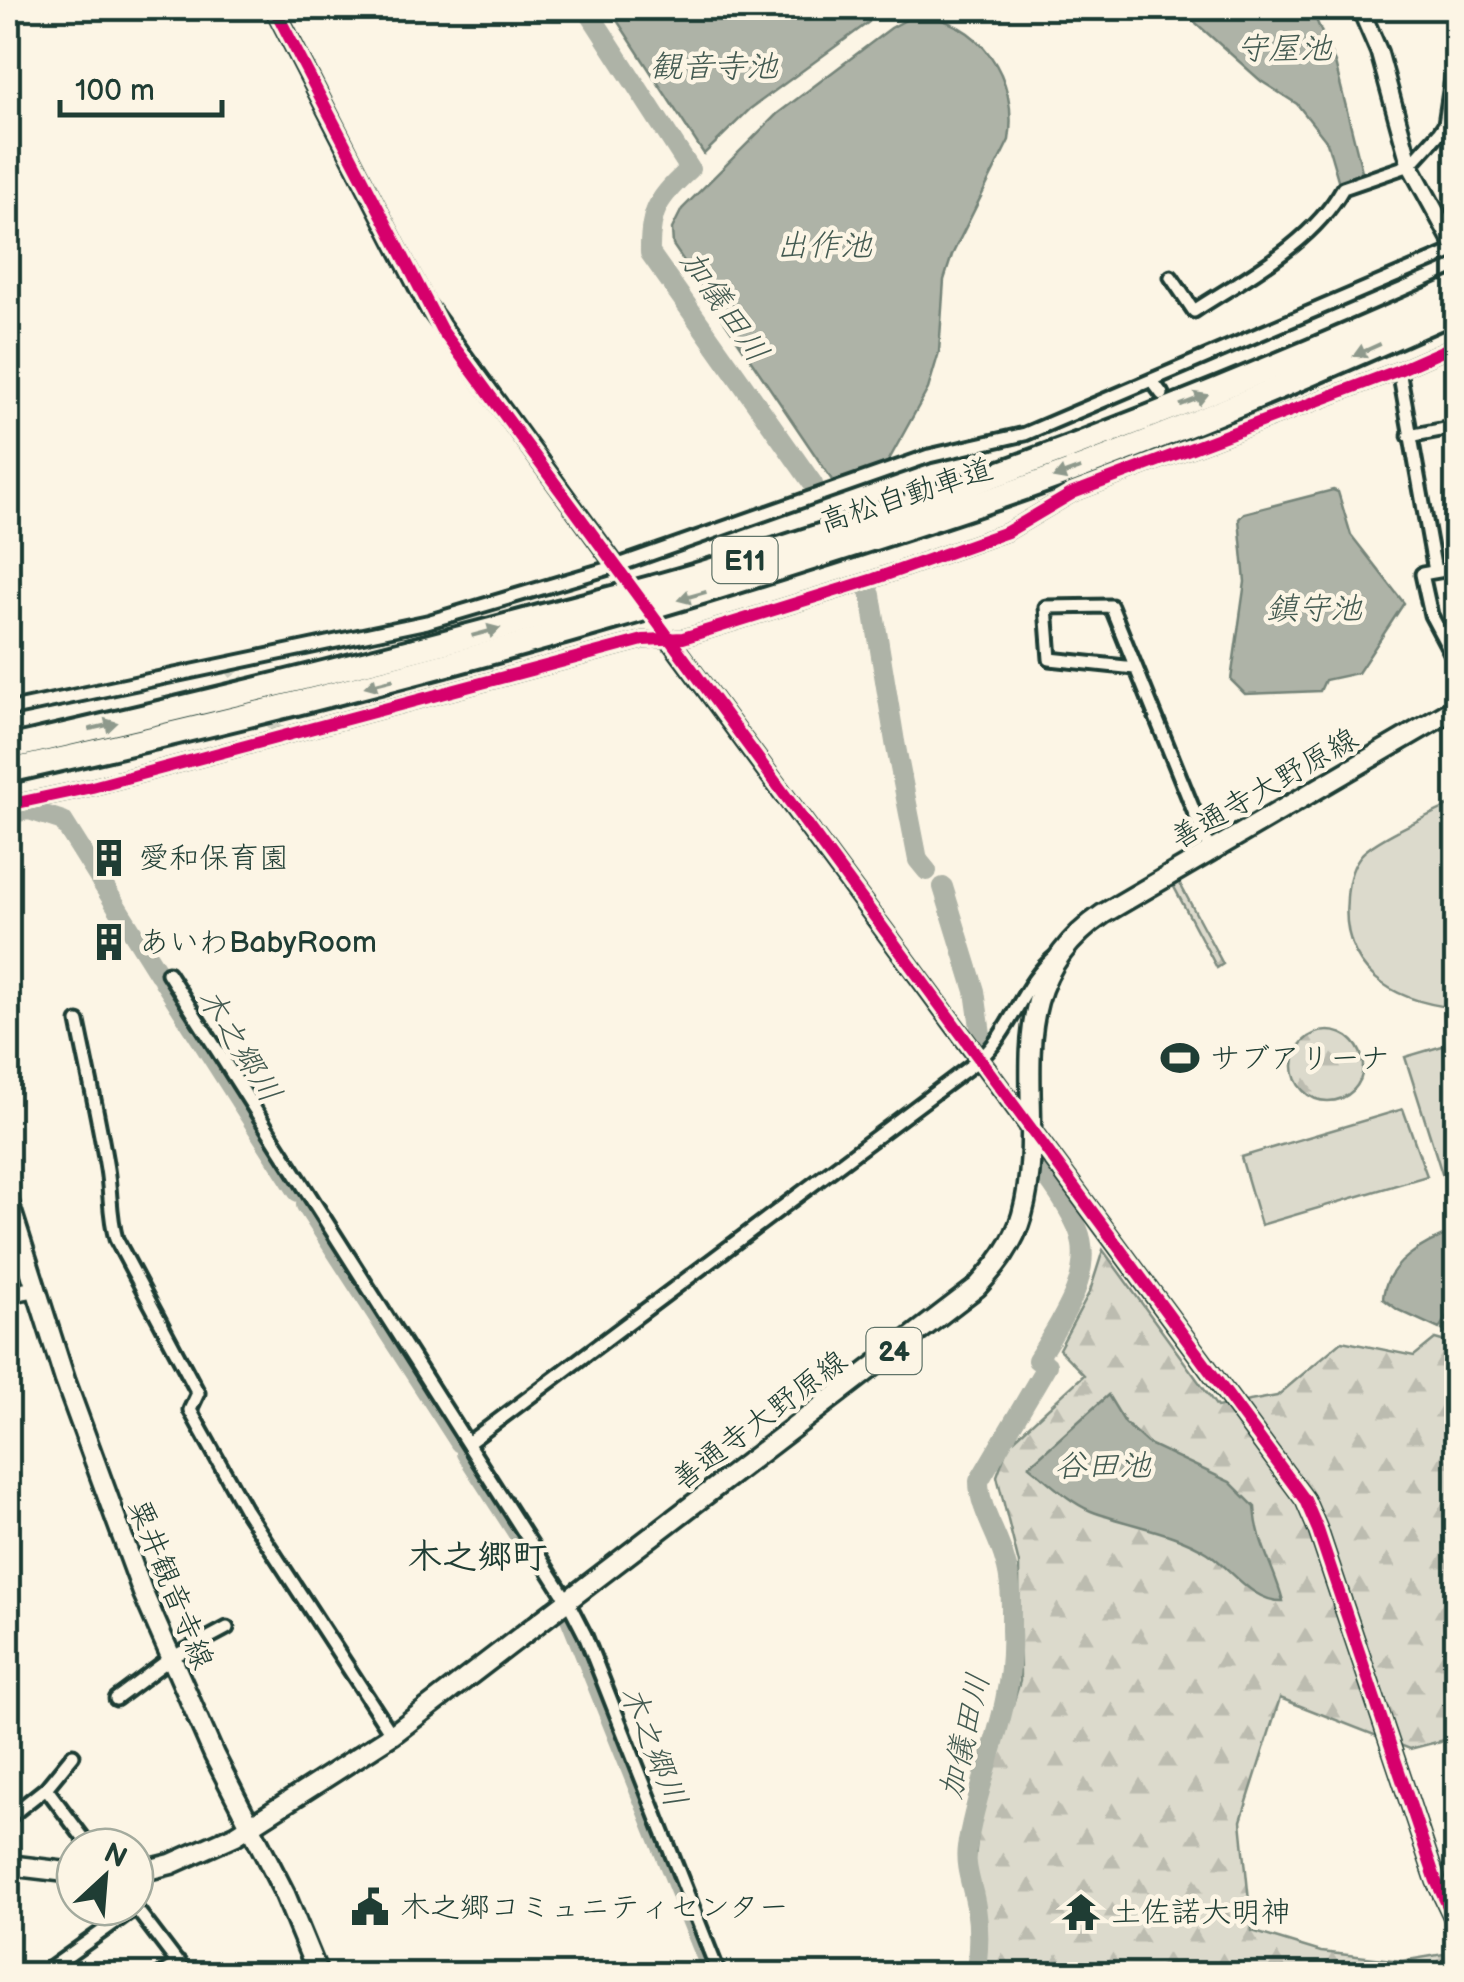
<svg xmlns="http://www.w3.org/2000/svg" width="1464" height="1982" font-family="'Balsamiq Sans','Klee One',sans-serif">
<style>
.forest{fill:url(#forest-firs);stroke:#7e8c80;stroke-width:2.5}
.garden{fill:#dcdacc;stroke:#7e8c80;stroke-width:2.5}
.water{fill:#aeb3a7;stroke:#758479;stroke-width:2.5}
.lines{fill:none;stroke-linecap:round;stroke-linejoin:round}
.river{stroke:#aeb3a7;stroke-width:20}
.minor-tunnel{stroke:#d0d0c2;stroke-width:11;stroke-dasharray:11 5.5;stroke-linecap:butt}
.tertiary-tunnel{stroke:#d0d0c2;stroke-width:15;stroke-dasharray:15 8;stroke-linecap:butt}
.minor-casing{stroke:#1f3d34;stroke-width:19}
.tertiary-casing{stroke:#1f3d34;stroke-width:22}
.secondary-casing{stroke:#1f3d34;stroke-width:25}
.primary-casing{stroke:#1f3d34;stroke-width:25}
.motorway-casing{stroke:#1f3d34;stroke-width:30}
.minor{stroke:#fcf5e5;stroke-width:11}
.tertiary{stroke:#fcf5e5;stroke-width:15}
.secondary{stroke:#fcf5e5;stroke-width:18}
.primary{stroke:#fcf5e5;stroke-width:18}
.motorway{stroke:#fcf5e5;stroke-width:22}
.cycleway-casing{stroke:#fcf5e5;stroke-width:19}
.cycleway{stroke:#d6006c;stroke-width:12}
.oneway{fill:#8e998c}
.labels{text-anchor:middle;stroke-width:9;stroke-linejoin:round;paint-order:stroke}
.shield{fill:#fcf5e5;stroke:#617469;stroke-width:2.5}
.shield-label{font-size:28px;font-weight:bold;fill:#1f3d34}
.street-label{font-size:30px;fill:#1f3d34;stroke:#fcf5e5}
.poi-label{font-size:30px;fill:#1f3d34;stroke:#fcf5e5;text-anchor:start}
.water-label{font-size:32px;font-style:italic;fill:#435a51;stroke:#fcf5e5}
.quarter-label{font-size:35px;font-weight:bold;fill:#1f3d34;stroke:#fcf5e5}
</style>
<defs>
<pattern id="forest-firs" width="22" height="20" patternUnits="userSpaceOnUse" patternTransform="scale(2.5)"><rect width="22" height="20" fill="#dcdacc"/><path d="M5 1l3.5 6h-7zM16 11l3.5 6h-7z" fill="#bcbcb0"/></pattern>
</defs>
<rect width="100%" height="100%" fill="#fcf5e5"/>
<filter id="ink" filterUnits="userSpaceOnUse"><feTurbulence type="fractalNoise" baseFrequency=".01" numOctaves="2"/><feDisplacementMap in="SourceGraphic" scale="20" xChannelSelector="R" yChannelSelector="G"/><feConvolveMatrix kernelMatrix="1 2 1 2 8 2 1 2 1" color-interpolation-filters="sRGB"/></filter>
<g filter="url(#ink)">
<g class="forest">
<polygon points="1179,882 1223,964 1217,968 1173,885"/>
<circle cx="1328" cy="1066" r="35"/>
<polygon points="1103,1250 1217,1407 1277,1396 1342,1341 1414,1356 1435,1339 1456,1345 1456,1737 1410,1749 1280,1698 1241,1821 1252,1931 1321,1952 1402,1961 1456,1952 1456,1974 978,1974 981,1916 974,1867 980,1812 1020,1681 1019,1564 997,1476 1008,1445 1084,1375 1059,1349 1090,1291"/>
</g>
<g class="garden">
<path d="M1456 802V1008C1392 1001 1340 971 1347 897 1348 883 1352 865 1362 854 1379 837 1433 814 1456 802Z"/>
<polygon points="1456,1042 1456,1173 1443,1177 1405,1057"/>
<polygon points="1403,1109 1427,1176 1261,1225 1241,1157"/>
</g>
<g class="water">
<polygon points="609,8 867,8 869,22 750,109 704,154"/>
<polygon points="1179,8 1311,8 1335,63 1362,171 1339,183 1327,142 1297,104 1261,81"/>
<path d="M915 15C980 18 1019 78 1009 140L952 255 944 280 939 352 928 389 885 467 834 483 673 245 672 229 682 209 777 114 891 28Z"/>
<polygon points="1333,490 1338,492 1351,535 1404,603 1358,673 1325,680 1320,691 1245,694 1231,680 1245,582 1239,519 1244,513"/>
<path d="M1456 1231V1340L1442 1330 1447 1316 1439 1329 1398 1310 1383 1299C1385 1263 1425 1242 1456 1231Z"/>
<path d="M1108 1395 1125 1423 1147 1443 1230 1482 1255 1507C1257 1544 1274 1566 1283 1601 1252 1602 1232 1569 1208 1553 1174 1531 1129 1526 1091 1511 1069 1502 1048 1481 1029 1466Z"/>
</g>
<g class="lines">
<g class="river">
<path d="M586 8 690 169C659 197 649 210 650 253L813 484"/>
<polyline points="867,588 871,595 895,742 918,860 927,871"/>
<polyline points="8,814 29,810 63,821 159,974"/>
<polyline points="943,887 975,991 981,1034"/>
<polyline points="163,980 298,1192"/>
<path d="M1036 1162C1051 1183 1068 1205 1078 1229 1096 1274 1059 1324 1037 1360"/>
<polyline points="306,1205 460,1443"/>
<polyline points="466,1453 522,1540"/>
<polyline points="568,1613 685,1904"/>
<polyline points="688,1912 713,1974"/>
<path d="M977 1961C979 1943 979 1926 976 1907 973 1887 964 1867 967 1847 979 1770 1015 1710 1011 1630 1011 1608 1012 1582 1005 1561 998 1534 979 1509 979 1481L1047 1365"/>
</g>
<g class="minor-tunnel">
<polyline points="228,666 250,694"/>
<polyline points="261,709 282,736"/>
</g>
<polyline class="tertiary-tunnel" points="616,566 668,638"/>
<g class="minor-casing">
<g id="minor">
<path d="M1171 277 1194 311C1246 277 1312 244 1343 188L1410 165 1439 133 1445 124 1456 52"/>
<polyline points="1399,370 1435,571"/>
<polyline points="1153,382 1162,394"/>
<polyline points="1409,436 1456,427"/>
<polyline points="1456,568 1422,574 1431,615 1456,662"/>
<polyline points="1135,668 1050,659 1046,607 1111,606 1210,851"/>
<polyline points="8,710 427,622 616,566 929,456 1025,434 1456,250"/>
<polyline points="8,805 92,787 643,640 683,638 874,579 1007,532 1073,493 1399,370 1456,345"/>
<polyline points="168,973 567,1600 585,1635 719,1974"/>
<path d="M78 1022C88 1071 99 1120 107 1169 111 1193 109 1215 116 1239L198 1393 190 1410 245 1509 392 1735"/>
<path d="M468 1443 980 1059C1013 1029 1022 983 1057 955"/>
<polyline points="116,1699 171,1658 227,1628"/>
<polyline points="46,1788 90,1847"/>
<polyline points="8,1818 46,1788 73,1755"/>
<polyline points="135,1907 186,1974"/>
<polyline points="44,1973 135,1908"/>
<polyline points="161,1974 179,1963"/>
</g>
</g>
<g class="tertiary-casing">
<g id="tertiary">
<polyline points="274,8 426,304 616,566"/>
<polyline points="1360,8 1379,52 1410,165 1456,249"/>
<polyline points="668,638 1305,1500 1318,1530 1436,1881 1456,1923"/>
<polyline points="8,1294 35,1289"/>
</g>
</g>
<g class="secondary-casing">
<polyline id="secondary" points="8,1200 65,1380 143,1593 214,1755 285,1894 318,1974"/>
</g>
<g class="primary-casing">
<g id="primary">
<polyline points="8,1865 75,1873"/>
<path d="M135 1873 171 1864 236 1835 392 1735 977 1287C996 1266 1014 1244 1022 1215 1052 1106 988 993 1103 914L1456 708"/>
</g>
</g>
<g class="motorway-casing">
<g id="motorway">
<path d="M8 748C187 707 365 665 543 616 599 601 657 588 713 570 967 492 1214 396 1456 288"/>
<path d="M8 771C282 710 553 641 821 555 911 526 1001 498 1089 464 1213 417 1335 364 1456 310"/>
</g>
</g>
<use href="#minor" class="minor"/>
<use href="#tertiary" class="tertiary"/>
<use href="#secondary" class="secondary"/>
<use href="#primary" class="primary"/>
<use href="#motorway" class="motorway"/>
<g class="cycleway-casing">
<g id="cycleway">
<polyline points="274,8 441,329 1305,1500 1318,1530 1436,1881 1456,1923"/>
<polyline points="8,805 92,787 643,640 683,638 874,579 1007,532 1073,493 1399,370 1456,345"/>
</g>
</g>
<use href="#cycleway" class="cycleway"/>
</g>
<defs><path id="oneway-solid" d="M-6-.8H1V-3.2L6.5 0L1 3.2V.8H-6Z" transform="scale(2.5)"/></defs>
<g class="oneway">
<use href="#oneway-solid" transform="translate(1367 350) rotate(156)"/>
<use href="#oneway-solid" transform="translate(1194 400) rotate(-21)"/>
<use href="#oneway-solid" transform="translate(1067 473) rotate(160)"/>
<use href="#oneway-solid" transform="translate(692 596) rotate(164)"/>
<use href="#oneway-solid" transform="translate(486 632) rotate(-15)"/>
<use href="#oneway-solid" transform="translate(379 683) rotate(166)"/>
<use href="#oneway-solid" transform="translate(103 726) rotate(-13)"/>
</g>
</g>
<defs>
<g id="building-bare" transform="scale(3)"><path d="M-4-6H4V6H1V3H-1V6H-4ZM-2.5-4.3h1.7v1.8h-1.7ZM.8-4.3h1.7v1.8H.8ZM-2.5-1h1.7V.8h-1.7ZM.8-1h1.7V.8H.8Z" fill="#1f3d34" stroke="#fcf5e5" stroke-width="2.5" paint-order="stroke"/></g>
<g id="stadium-bare" transform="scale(3)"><path d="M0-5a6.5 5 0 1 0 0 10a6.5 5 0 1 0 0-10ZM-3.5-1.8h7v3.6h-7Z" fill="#1f3d34" stroke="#fcf5e5" stroke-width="2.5" paint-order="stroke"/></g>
<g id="civic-bare" transform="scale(3)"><path d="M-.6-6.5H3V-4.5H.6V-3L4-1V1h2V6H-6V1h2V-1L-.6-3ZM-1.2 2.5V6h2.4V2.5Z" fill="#1f3d34" stroke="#fcf5e5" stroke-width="2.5" paint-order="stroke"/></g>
<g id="temple-bare" transform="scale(3)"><path d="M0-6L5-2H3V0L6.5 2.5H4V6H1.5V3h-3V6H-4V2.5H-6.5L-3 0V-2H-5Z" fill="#1f3d34" stroke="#fcf5e5" stroke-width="2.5" paint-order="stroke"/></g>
</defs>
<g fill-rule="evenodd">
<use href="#building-bare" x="109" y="858"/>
<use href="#building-bare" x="109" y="942"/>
<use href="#stadium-bare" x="1180" y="1058"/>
<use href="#civic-bare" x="370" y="1907"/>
<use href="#temple-bare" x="1081" y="1912"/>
</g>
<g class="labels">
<g class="shield">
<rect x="712.5" y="537" width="65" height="46" rx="8"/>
<rect x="866.5" y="1328" width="55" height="46" rx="8"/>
</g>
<g class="shield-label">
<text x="745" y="570">E11</text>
<text x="894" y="1361">24</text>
</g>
<g class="street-label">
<text transform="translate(906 495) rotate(-18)" y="10">高松自動車道</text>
<text transform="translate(1264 788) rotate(-30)" y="10">善通寺大野原線</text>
<text transform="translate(759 1420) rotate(-37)" y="10">善通寺大野原線</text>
<text transform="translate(171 1584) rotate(68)" y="10">粟井観音寺線</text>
</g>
<g class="poi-label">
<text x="139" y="868">愛和保育園</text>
<text x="139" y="952">あいわBabyRoom</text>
<text x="1210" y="1068">サブアリーナ</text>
<text x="400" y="1917">木之郷コミュニティセンター</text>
<text x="1111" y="1922">土佐諾大明神</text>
</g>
<g class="water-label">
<text x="1284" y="59">守屋池</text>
<text x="714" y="77">観音寺池</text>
<text x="824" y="256">出作池</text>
<text transform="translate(725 306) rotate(55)" y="11">加儀田川</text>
<text x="1314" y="619">鎮守池</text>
<text transform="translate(240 1045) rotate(58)" y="11">木之郷川</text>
<text x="1103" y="1476">谷田池</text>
<text transform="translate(964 1736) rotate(-77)" y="11">加儀田川</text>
<text transform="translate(654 1746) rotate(68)" y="11">木之郷川</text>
</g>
<g class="quarter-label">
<text x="477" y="1568">木之郷町</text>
</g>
</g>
<rect width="1464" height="1982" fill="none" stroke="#fcf5e5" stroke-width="40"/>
<rect x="20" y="20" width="1424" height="1942" fill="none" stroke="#1f3d34" stroke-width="4" filter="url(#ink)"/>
<g transform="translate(105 1877) rotate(26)"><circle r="48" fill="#fcf5e5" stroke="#a4ab9e" stroke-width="2.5"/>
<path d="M0-8L18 38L0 25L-18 38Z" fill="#1f3d34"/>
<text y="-15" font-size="28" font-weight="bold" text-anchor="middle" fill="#1f3d34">N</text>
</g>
<path d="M60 100v15h162v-15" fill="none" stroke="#1f3d34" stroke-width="5"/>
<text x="75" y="100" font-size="30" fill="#1f3d34" stroke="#fcf5e5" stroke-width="8" paint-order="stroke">100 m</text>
</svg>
